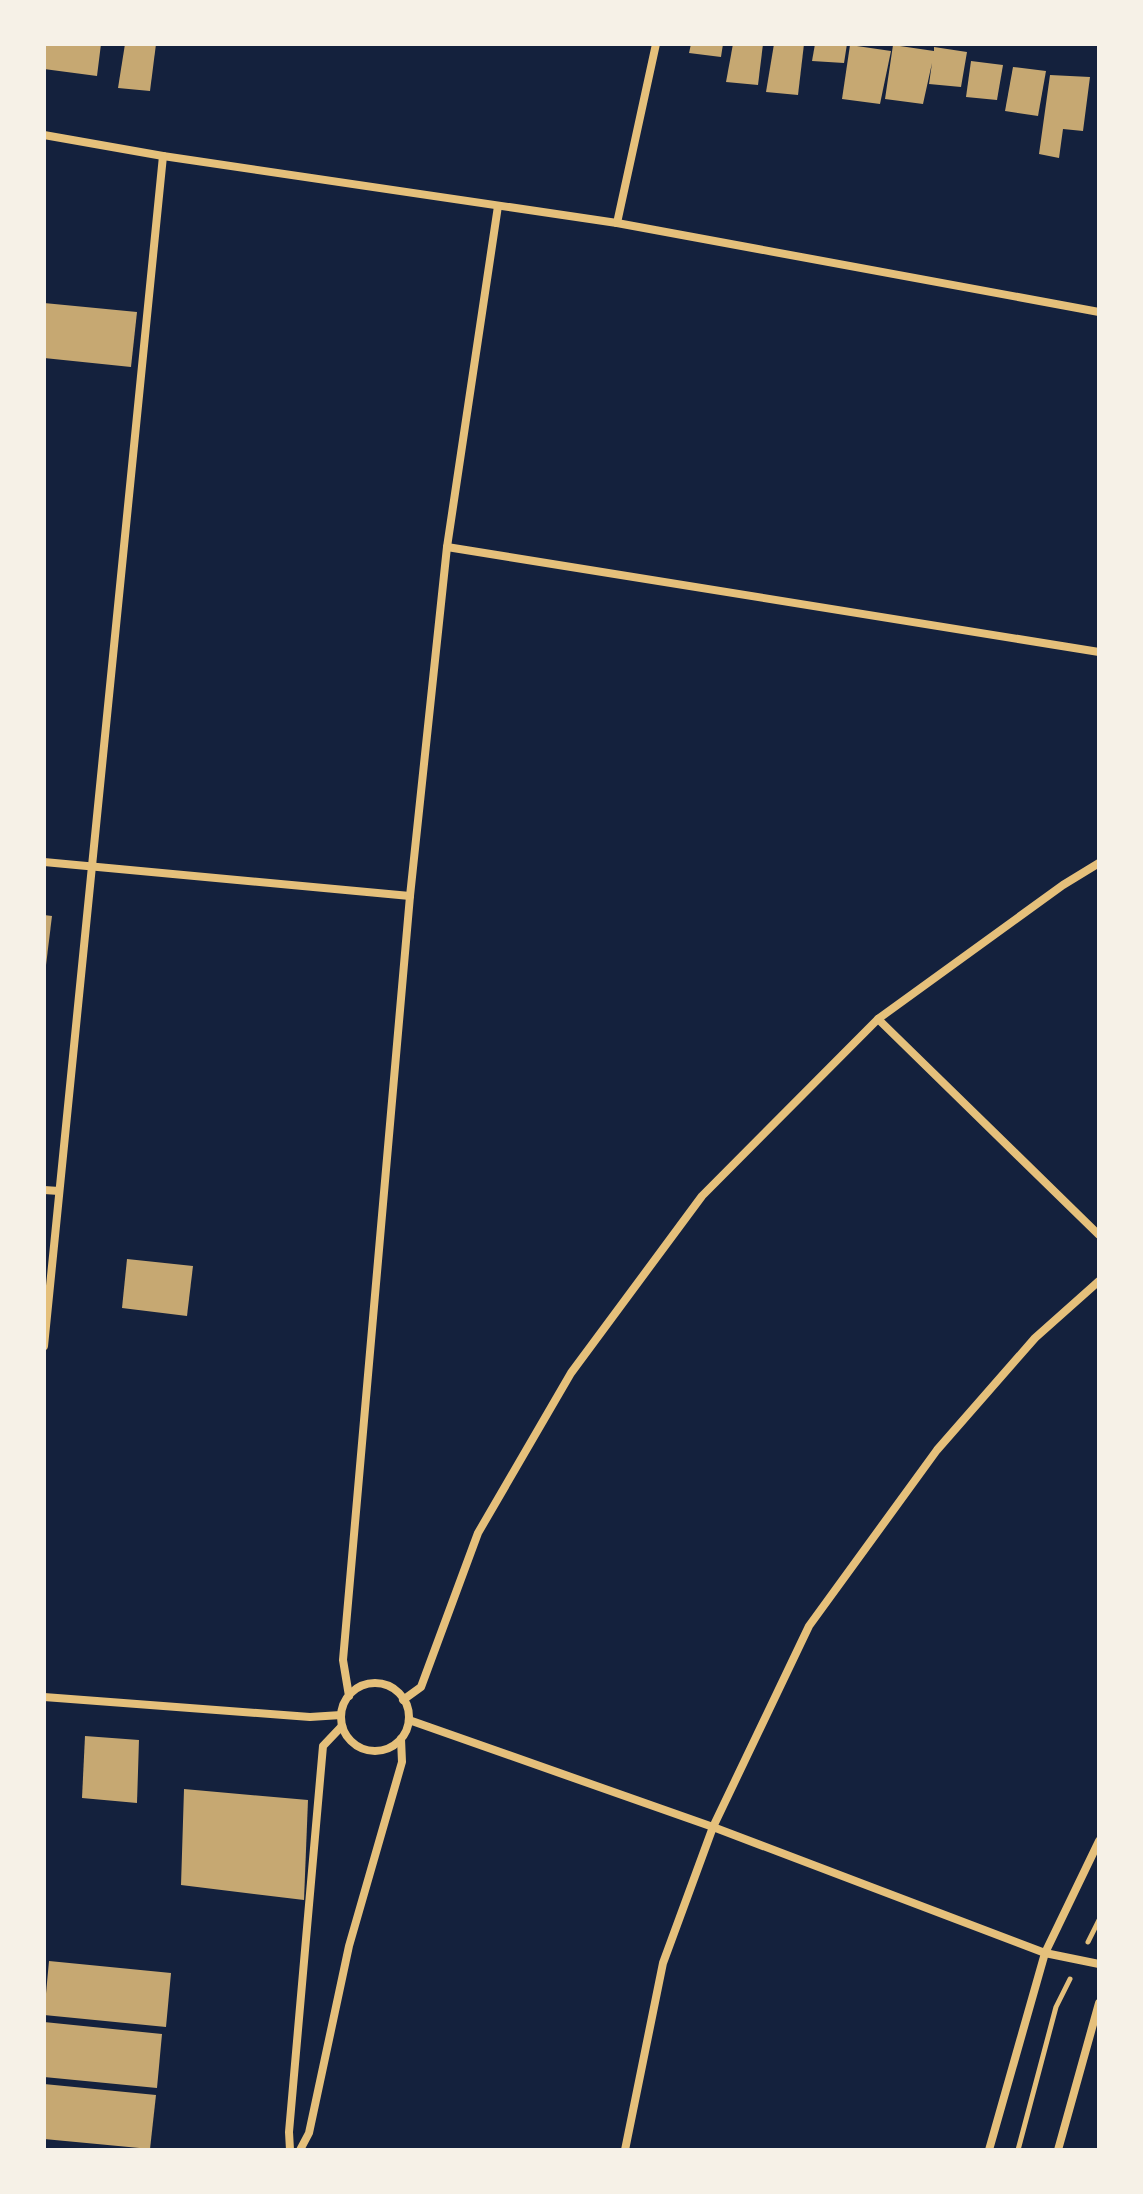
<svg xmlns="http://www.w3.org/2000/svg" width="1143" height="2194" font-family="Quicksand,sans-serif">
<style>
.building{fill:#c6a872}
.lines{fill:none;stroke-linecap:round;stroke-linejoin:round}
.path{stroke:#e5c07b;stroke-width:5}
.minor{stroke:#e5c07b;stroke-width:8}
</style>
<rect width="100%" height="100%" fill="#14213d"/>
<g class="building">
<polygon points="46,44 101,44 97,76 44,69"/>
<polygon points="125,44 156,44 150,91 118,88"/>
<polygon points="691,44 723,44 721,57 689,53"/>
<polygon points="733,44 763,44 758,85 726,82"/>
<polygon points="774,44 804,44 798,95 766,92"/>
<polygon points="815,44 847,44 844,63 812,61"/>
<polygon points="850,45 891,51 880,104 842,99"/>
<polygon points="893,45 934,51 934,47 967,52 961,87 929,84 932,63 923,104 885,99"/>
<polygon points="971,61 1003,65 997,100 966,97"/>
<polygon points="1013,67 1046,71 1038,116 1005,111"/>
<polygon points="1050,75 1090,77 1083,131 1063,129 1059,158 1039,154"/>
<polygon points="44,303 137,312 131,367 44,358"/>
<polygon points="44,915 52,916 46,965 44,965"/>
<polygon points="127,1259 193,1266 187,1316 122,1308"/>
<polygon points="85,1736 139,1740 137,1803 82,1798"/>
<polygon points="184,1789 308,1800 304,1900 181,1885"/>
<polygon points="49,1961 171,1973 166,2027 44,2015"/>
<polygon points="44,2022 162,2034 157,2088 44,2077"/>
<polygon points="44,2084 156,2095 150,2149 44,2139"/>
</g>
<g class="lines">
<g class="path">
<polyline points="1088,1942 1099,1920"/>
<polyline points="1018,2150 1056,2007 1070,1979"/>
</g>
<g class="minor">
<polyline points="44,135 163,156 617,223 1099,312"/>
<polyline points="617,223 656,44"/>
<polyline points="447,547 1099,652"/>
<polyline points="44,862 410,896"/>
<polyline points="878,1019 1099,1235"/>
<polyline points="44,1190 59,1191"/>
<polyline points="44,1346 163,156"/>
<circle cx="375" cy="1717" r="34"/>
<polyline points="349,1696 343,1660 410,896 447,547 498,206"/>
<polyline points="44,1697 310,1717 341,1715"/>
<polyline points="403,1700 421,1687 478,1533 571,1373 702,1196 878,1019 1063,885 1099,863"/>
<polyline points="409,1720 713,1827 1045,1953 1099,1964"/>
<polyline points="290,2150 289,2132 323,1746 342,1726"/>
<polyline points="300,2150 309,2133 349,1946 402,1762 401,1739"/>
<polyline points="625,2150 663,1963 713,1827 809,1626 937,1450 1035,1338 1099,1281"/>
<polyline points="989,2150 1045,1953 1099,1841"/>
<polyline points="1058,2150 1099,2003"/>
</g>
</g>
<rect width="1143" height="2194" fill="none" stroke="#f6f1e7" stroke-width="92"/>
</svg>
